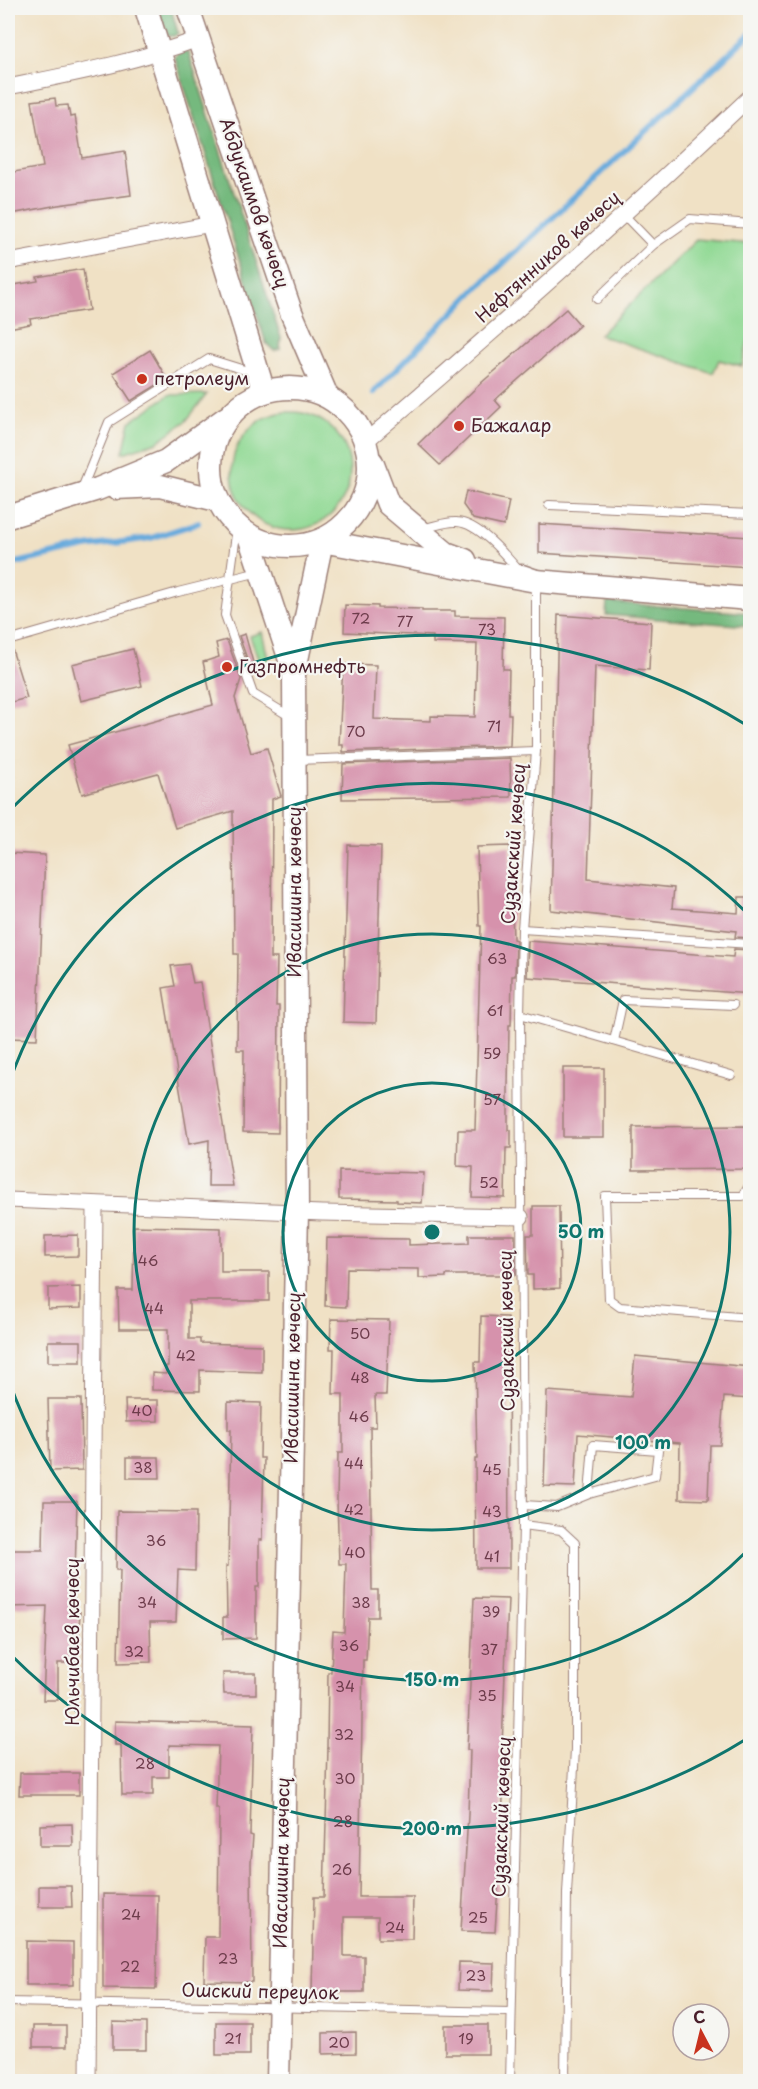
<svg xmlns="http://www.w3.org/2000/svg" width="758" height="2089" font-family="'Playpen Sans',sans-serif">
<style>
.green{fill:#91d994;stroke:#6e7c60;stroke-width:1.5}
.forest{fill:#74b97e;stroke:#5f6c54;stroke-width:1.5}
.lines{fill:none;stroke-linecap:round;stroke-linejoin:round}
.stream{stroke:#69abdd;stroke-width:6}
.building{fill:#d692ac}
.lane-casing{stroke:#9d8078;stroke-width:10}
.street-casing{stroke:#9d8078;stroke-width:17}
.secondary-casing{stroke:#9d8078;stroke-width:25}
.lane{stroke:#fff;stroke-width:8}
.street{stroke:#fff;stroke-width:15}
.secondary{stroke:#fff;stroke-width:22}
.ring{fill:none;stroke:#0f766e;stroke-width:3}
.poi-dot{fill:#c8321e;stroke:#f6f6f2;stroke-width:2}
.labels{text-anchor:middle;stroke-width:4.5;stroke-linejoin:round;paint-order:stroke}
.number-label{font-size:15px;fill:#6d3c4b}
.street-label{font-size:18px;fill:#4a1f2b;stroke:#f6f6f2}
.poi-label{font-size:18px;fill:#4a1f2b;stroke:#f6f6f2;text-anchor:start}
.centre{fill:#0f766e;stroke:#f6f6f2;stroke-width:3}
.ring-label{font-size:18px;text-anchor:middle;font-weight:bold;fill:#0f766e;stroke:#f6f6f2;stroke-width:4.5;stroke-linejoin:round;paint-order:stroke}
</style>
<rect width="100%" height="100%" fill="#f6f6f2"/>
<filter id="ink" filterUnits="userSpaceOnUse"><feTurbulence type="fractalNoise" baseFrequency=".0167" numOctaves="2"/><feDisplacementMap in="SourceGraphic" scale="12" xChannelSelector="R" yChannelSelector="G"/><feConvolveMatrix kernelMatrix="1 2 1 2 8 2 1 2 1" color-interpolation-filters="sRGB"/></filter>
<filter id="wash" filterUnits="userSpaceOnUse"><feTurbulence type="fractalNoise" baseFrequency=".008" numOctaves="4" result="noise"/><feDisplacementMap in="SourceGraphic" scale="24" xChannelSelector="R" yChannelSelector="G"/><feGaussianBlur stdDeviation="1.35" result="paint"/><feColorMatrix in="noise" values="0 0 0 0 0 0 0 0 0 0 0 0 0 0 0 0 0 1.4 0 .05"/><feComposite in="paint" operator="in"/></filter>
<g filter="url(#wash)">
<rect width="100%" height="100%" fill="#f0e1c5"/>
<g class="green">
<polygon points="697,239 750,244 750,334 742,366 719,360 713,373 599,335"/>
<polygon points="207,394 186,421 157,442 123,453 130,422 169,395"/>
<circle cx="291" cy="471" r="59"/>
<polygon points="262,632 269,663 267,670 260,665 250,636"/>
</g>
<g class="forest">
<polygon points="157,8 171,8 178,33 174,36 168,36"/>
<polygon points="186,51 189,54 281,338 280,349 274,351 266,343 175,58 177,54"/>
<polygon points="607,602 750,613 750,626 606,615"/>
</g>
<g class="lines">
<g class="stream">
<polyline points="373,393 478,287 750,34"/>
<polyline points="8,565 86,547 151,538 198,523"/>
</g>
</g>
<g id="blocks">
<g class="building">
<polygon points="55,98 56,106 68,105 70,117 75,116 82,158 125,151 131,195 58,205 11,214 8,173 43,167 32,101"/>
<polygon points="83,269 89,310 30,319 31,324 8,328 8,286 38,281 37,277"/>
<polygon points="566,309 580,325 495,400 501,407 440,465 418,444 480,384"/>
<polygon points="150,350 167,379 131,401 113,373"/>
<polygon points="466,491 509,501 504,526 473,519 463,505"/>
<polygon points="539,524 750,537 750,567 539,553"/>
<polygon points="345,605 378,606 378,608 422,609 422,611 455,611 455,616 504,617 503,669 509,669 508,714 511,714 510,746 343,752 343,745 339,745 343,664 376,665 374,719 431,721 431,716 475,717 477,644 433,643 433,636 344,632"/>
<polygon points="558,615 651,622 649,670 595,666 588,879 674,888 672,908 738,913 739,897 750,897 750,938 735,937 736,931 551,910"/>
<polygon points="245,634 254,666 250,667 239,636"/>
<polygon points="227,640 241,679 235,698 251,753 267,748 281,796 272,799 271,958 277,958 276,1006 279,1006 278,1133 243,1132 244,1050 237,1050 238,954 234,954 233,811 175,828 158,773 82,794 68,745 213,705 203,662 219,657 216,643"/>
<polygon points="11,646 27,698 8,703 8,647"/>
<polygon points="133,649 142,686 81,701 72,664"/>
<polygon points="510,758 511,797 342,799 343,764"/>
<polygon points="348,845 381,846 376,1023 343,1022"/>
<polygon points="510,846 513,939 516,940 515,976 512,976 511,1025 509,1025 508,1087 508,1130 511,1130 511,1148 506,1148 505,1198 472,1197 473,1167 457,1166 458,1130 475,1130 481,926 479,926 477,847"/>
<polygon points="8,853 45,855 37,1039 8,1038"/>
<polygon points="528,941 733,957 734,949 750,950 750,994 527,977"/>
<polygon points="189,964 193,983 200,982 233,1186 208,1186 209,1140 189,1144 163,988 175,986 171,966"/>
<rect x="563" y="1068" width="41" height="69"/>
<polygon points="750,1126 750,1169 633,1170 633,1127"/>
<polygon points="339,1171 424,1173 422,1203 397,1202 397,1200 339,1199"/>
<polygon points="533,1206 559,1206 560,1288 533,1289 533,1275 528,1275 527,1235 533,1235"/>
<polygon points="134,1226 221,1228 221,1272 269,1272 269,1301 189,1301 189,1339 200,1339 200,1343 262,1345 262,1372 200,1370 200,1391 152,1390 152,1373 166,1374 166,1366 168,1366 168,1329 119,1329 118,1290 133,1290"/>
<polygon points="78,1235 78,1256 45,1257 45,1236"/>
<polygon points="469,1235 515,1235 516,1275 446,1275 446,1277 419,1278 419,1269 347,1268 346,1307 325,1306 327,1238 409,1239 409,1245 469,1243"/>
<polygon points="81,1287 81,1308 48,1309 48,1288"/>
<polygon points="481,1316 508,1317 509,1568 476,1568 475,1459 477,1459 475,1362 480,1362"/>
<polygon points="331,1319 389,1320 386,1395 375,1395 376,1427 370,1427 372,1590 378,1590 378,1617 368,1617 366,1660 363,1660 359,1897 413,1897 412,1939 378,1939 378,1917 344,1917 344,1956 364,1956 364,1992 312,1992 314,1897 324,1897 328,1748 327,1748 328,1672 331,1672 333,1631 344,1632 346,1564 339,1564 337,1499 338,1453 343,1453 343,1394 333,1394 334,1349 330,1349"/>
<rect x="48" y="1341" width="33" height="21"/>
<polygon points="635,1356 750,1367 750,1399 724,1397 720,1445 710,1445 708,1500 679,1499 680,1443 578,1434 575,1487 544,1486 547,1391 631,1397"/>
<polygon points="48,1399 81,1399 82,1470 50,1471"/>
<polygon points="125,1400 158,1400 158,1421 126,1422"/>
<polygon points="228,1402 261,1403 260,1458 264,1458 262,1540 259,1540 259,1587 256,1587 256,1638 223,1639 223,1617 227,1617 226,1566 228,1566 231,1430 228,1430"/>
<polygon points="127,1457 159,1457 160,1478 127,1478"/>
<polygon points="44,1501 77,1501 74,1612 80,1612 77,1663 58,1663 58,1700 43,1700 47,1606 8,1607 8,1550 43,1550"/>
<polygon points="117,1511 196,1512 195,1571 178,1570 176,1622 150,1622 151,1662 118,1663 120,1570 116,1570"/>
<polygon points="474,1598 508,1599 501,1771 504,1771 502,1823 495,1932 461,1931 468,1815 470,1750 467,1750"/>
<polygon points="223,1673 256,1673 256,1694 224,1694"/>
<polygon points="115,1721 253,1725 250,1835 253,1836 251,1863 252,1982 204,1981 205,1937 218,1937 219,1809 216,1809 218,1746 169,1745 169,1777 153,1777 153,1795 122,1795 121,1745 115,1745"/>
<polygon points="20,1773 79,1773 79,1795 19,1795"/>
<polygon points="72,1824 73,1846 40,1846 40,1825"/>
<polygon points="39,1886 71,1886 72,1907 39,1907"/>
<polygon points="103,1894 158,1895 156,1989 103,1988"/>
<polygon points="26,1941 73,1942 73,1985 26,1985"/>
<polygon points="459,1962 494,1963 493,1991 458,1990"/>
<polygon points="113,2022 146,2023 146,2050 113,2050"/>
<rect x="216" y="2022" width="34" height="33"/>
<rect x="445" y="2025" width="43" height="29"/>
<rect x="33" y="2026" width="33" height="21"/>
<polygon points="356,2032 356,2053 323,2054 323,2033"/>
</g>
</g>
</g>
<g filter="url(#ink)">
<use href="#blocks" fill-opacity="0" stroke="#9d8078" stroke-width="1.5"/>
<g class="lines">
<g class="lane-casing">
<g id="lane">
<polyline points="624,215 653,245 690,219 750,224"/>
<polyline points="597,299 653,245"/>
<polyline points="81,491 109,422 209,359 254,373"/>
<polyline points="549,505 750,514"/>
<polyline points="237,527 225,615 253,694 291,717"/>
<path d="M425 528C435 526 447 521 457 522 479 523 507 557 521 573"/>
<polyline points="8,641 178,592 259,572"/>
<polyline points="297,760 536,751"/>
<polyline points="522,929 750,944"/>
<polyline points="520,1014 731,1075"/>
<polyline points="614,1041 623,1000 733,1005"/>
<polyline points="750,1184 743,1196 605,1196 609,1299 620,1307 750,1318"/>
<polyline points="523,1505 557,1507 589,1494 593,1445 658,1450 655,1476 589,1494"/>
<polyline points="523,1525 561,1530 575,1543 575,1749 567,1894 565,2082"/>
<polyline points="8,2002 511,2012"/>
<polyline points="510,2082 523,1525 520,1014 522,929 536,751 536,583"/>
</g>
</g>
<g class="street-casing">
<g id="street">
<path d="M8 87C72 74 136 62 198 39"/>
<polyline points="8,262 212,224"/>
<path d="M366 441C497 330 625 215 750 97"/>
<polyline points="8,1200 322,1213 521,1217"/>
<polyline points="88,2082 95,1204"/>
</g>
</g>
<g class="secondary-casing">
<g id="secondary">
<polyline points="146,8 264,392"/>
<polyline points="188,8 291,312 327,396"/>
<circle cx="290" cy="467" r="79"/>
<polyline points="372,462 388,504 446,553 465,560"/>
<polyline points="115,488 160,486 217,500"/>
<polyline points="8,517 98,489 166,461 226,418"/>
<polyline points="249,536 294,672"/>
<polyline points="522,576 536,581 750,599"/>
<polyline points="278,2082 297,1212 294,674 322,541 536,581"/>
</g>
</g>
<use href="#lane" class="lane"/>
<use href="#street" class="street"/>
<use href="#secondary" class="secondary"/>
</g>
</g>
<g class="ring">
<circle cx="432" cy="1232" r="149"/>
<circle cx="432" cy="1232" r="298"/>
<path d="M749 1549A448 448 0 0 1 8 1378M8 1086A448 448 0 0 1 749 915"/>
<path d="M748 1738A597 597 0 0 1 10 1654M10 810A597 597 0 0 1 748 726"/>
</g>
<g class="poi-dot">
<circle cx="142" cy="379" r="6"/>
<circle cx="459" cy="426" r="6"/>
<circle cx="227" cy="667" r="6"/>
</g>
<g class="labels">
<g class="number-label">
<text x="361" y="624">72</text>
<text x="405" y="627">77</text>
<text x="487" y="635">73</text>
<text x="494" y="732">71</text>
<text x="356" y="737">70</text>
<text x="497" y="964">63</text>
<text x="495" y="1016">61</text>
<text x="492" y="1059">59</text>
<text x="492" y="1105">57</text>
<text x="489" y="1188">52</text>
<text x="148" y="1266">46</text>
<text x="154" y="1314">44</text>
<text x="360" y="1339">50</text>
<text x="186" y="1361">42</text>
<text x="360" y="1383">48</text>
<text x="142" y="1416">40</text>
<text x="359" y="1422">46</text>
<text x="354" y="1469">44</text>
<text x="143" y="1473">38</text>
<text x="492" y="1475">45</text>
<text x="354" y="1515">42</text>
<text x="492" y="1517">43</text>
<text x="156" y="1546">36</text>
<text x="355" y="1558">40</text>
<text x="492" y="1562">41</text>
<text x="147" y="1608">34</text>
<text x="361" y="1608">38</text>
<text x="491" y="1617">39</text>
<text x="349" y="1651">36</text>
<text x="489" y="1655">37</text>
<text x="134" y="1657">32</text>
<text x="345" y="1692">34</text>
<text x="487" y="1701">35</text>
<text x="344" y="1740">32</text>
<text x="145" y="1769">28</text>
<text x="345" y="1784">30</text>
<text x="343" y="1827">28</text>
<text x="342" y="1875">26</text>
<text x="131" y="1920">24</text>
<text x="478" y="1923">25</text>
<text x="395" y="1933">24</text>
<text x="228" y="1964">23</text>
<text x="130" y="1972">22</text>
<text x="476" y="1981">23</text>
<text x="233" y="2044">21</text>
<text x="466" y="2044">19</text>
<text x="339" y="2048">20</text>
</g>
<g class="street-label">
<text transform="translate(254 203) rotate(71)" y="6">Абдукаимов көчөсү</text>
<text transform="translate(548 257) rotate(-42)" y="6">Нефтянников көчөсү</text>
<text transform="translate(514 844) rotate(-86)" y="6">Сузакский көчөсү</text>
<text transform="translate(295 892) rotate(-90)" y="6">Ивасишина көчөсү</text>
<text transform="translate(507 1331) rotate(-91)" y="6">Сузакский көчөсү</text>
<text transform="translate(293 1378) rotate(-89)" y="6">Ивасишина көчөсү</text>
<text transform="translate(73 1642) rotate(-90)" y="6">Юльчибаев көчөсү</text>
<text transform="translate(502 1817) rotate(-88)" y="6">Сузакский көчөсү</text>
<text transform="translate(282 1863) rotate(-89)" y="6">Ивасишина көчөсү</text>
<text transform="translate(260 1992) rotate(1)" y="6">Ошский переулок</text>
</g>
<g class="poi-label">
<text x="154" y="385">петролеум</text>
<text x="471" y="432">Бажалар</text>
<text x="239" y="673">Газпромнефть</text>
</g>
</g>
<circle cx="432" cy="1232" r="9" class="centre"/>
<g class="ring-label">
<text x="581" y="1238">50 m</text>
<text x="643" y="1449">100 m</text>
<text x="432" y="1686">150 m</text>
<text x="432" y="1835">200 m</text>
</g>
<rect width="758" height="2089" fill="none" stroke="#f6f6f2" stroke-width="30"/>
<g transform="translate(701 2032) rotate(353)"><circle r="28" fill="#f6f6f2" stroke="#b1a0a2" stroke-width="1.5"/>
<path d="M0-4.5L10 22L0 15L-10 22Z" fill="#c8321e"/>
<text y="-9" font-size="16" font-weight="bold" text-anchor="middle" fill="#4a1f2b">С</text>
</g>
</svg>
